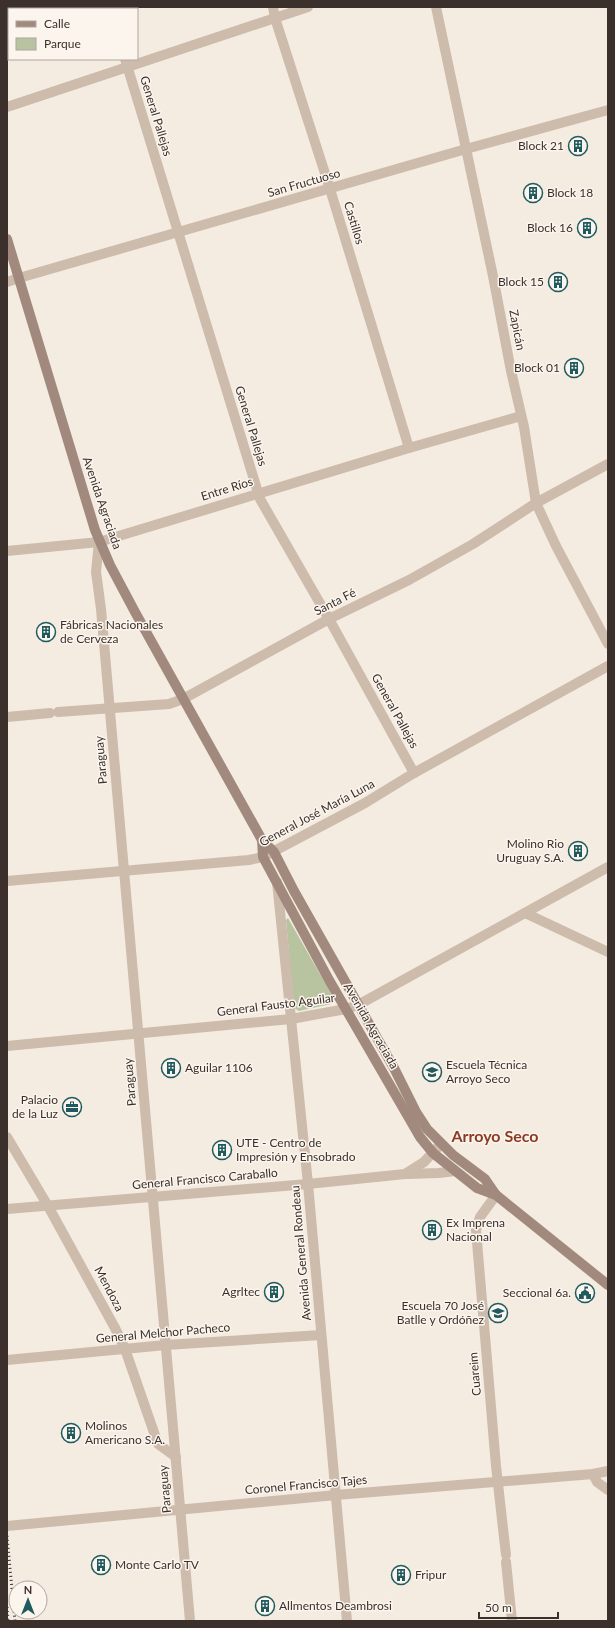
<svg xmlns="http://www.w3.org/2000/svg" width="615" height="1628" font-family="Lato,sans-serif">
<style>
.green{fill:#b8c4a0}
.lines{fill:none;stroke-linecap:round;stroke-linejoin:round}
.minor{stroke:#cdbbac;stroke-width:10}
.tertiary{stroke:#cdbbac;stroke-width:10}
.secondary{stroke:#a18a7d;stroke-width:10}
.rail{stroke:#3b302b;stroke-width:3;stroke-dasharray:1 3;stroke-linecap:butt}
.labels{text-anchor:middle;stroke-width:3;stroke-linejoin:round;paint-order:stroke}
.street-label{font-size:12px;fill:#3b302b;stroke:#fbf5ee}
.poi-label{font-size:12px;fill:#3b302b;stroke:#fbf5ee;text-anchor:start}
.district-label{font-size:16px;font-weight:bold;fill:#8c3b22;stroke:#fbf5ee}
</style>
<rect width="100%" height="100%" fill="#f4ebe1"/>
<polygon class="green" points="288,918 333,997 334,1000 331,1004 299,1011 294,1008 286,920"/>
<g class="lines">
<g class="minor">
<polyline points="108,7 109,9"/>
<polyline points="273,7 275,18 330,189 409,448"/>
<polyline points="436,7 493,276 511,371 524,427 536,503 556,546 608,644"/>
<polyline points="125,59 260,499 329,619 414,773"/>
<polyline points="7,107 308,7"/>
<polyline points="19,278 466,149 608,110"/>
<polyline points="7,551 99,542 409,448 521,416"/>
<polyline points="58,712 169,704 183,699 329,619 409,580 473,544 536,503 608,464"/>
<polyline points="7,717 50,713"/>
<polyline points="7,881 249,860 263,857 365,803 414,773 608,666"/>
<polyline points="525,913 608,952"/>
<polyline points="496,1195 480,1217 476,1230 496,1466 506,1555"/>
<polyline points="7,1209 308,1184"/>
<polyline points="7,1360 166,1345 321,1335"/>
<polyline points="593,1474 597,1482 608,1490"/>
<polyline points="7,1526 336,1495 593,1474 608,1471"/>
<polyline points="506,1562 512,1621"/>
</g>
<g class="tertiary">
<polyline points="7,282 19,278"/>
<polyline points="99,542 96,572 101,609 190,1621"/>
<polyline points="277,882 308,1184 347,1621"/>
<polyline points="7,1046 291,1019 346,1009 358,1005 608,867"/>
<polyline points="7,1137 48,1206 115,1328 125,1349 158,1444 176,1457"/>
<polyline points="407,1174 439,1173 455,1171"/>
<polyline points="308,1184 405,1174 424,1162 441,1144"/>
</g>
<g class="secondary">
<polyline points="7,239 95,530 110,565 135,612 262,840 274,852 294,891 394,1068 416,1112 427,1129 453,1155 485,1179 496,1195"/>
<polyline points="262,840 263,857 329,980 420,1137 433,1153 477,1188 496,1195 608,1285"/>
</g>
<g class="rail">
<polyline points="7,1536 15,1621"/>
<polyline points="7,1607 8,1621"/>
</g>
</g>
<defs>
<g id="building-ring" transform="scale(1)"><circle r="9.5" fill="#fbf5ee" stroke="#1f5a5e" stroke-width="1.5"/><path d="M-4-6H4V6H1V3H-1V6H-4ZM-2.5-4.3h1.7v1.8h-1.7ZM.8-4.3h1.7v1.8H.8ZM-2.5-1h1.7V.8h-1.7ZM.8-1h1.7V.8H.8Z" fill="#1f5a5e"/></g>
<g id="school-ring" transform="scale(1)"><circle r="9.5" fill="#fbf5ee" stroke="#1f5a5e" stroke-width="1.5"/><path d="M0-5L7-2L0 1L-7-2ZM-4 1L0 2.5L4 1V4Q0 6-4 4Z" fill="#1f5a5e"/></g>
<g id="office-ring" transform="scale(1)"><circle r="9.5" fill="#fbf5ee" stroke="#1f5a5e" stroke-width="1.5"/><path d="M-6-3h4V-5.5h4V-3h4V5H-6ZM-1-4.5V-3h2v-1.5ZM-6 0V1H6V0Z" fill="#1f5a5e"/></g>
<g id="civic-ring" transform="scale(1)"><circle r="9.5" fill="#fbf5ee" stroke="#1f5a5e" stroke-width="1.5"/><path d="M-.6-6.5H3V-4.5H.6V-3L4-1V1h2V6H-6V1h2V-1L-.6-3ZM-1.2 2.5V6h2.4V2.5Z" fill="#1f5a5e"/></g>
</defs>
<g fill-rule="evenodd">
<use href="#building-ring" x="578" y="146"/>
<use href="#building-ring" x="533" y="193"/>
<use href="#building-ring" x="587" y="228"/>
<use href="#building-ring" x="558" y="282"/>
<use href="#building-ring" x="574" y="368"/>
<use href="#building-ring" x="46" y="632"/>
<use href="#building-ring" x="578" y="851"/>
<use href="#building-ring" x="171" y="1068"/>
<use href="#school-ring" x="432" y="1072"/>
<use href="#office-ring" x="72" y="1107"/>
<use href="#building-ring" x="222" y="1150"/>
<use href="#building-ring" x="432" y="1230"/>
<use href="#building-ring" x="274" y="1292"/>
<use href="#civic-ring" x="585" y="1293"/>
<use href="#school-ring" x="498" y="1313"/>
<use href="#building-ring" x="71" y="1433"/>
<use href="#building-ring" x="101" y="1565"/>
<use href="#building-ring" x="401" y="1575"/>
<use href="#building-ring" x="265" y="1606"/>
</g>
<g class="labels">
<g class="street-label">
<text transform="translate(156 116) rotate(73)" y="4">General Pallejas</text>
<text transform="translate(304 183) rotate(-16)" y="4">San Fructuoso</text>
<text transform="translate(354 223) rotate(73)" y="4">Castillos</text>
<text transform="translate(517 330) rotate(79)" y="4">Zapicán</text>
<text transform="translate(251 426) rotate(73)" y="4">General Pallejas</text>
<text transform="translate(227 489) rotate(-17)" y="4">Entre Ríos</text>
<text transform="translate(102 503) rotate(71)" y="4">Avenida Agraciada</text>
<text transform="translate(335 602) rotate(-27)" y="4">Santa Fé</text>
<text transform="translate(395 711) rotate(61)" y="4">General Pallejas</text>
<text transform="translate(101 760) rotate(-95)" y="4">Paraguay</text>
<text transform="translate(317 813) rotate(-28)" y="4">General José María Luna</text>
<text transform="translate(276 1005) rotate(-7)" y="4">General Fausto Aguilar</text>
<text transform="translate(371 1026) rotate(60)" y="4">Avenida Agraciada</text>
<text transform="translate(130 1082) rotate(-95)" y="4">Paraguay</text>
<text transform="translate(205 1179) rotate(-5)" y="4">General Francisco Caraballo</text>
<text transform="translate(301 1253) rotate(-95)" y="4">Avenida General Rondeau</text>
<text transform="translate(109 1289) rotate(62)" y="4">Mendoza</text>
<text transform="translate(163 1333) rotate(-5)" y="4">General Melchor Pacheco</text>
<text transform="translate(475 1374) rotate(-95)" y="4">Cuareim</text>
<text transform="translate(306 1485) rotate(-5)" y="4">Coronel Francisco Tajes</text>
<text transform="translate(165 1489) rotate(-95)" y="4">Paraguay</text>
</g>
<g class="poi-label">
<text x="564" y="150" text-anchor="end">Block 21</text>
<text x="547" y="197">Block 18</text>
<text x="573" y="232" text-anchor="end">Block 16</text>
<text x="544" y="286" text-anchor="end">Block 15</text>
<text x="560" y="372" text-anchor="end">Block 01</text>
<text x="60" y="629">Fábricas Nacionales<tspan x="60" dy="14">de Cerveza</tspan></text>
<text x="564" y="848" text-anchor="end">Molino Rio<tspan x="564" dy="14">Uruguay S.A.</tspan></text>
<text x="446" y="1069">Escuela Técnica<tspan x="446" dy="14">Arroyo Seco</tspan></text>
<text x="185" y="1072">Aguilar 1106</text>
<text x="58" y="1104" text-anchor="end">Palacio<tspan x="58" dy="14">de la Luz</tspan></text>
<text x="236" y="1147">UTE - Centro de<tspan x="236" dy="14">Impresión y Ensobrado</tspan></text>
<text x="446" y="1227">Ex Imprena<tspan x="446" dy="14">Nacional</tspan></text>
<text x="260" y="1296" text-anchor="end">Agrltec</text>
<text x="571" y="1297" text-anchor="end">Seccional 6a.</text>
<text x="484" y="1310" text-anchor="end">Escuela 70 José<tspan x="484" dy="14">Batlle y Ordóñez</tspan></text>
<text x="85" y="1430">Molinos<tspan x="85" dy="14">Americano S.A.</tspan></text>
<text x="115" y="1569">Monte Carlo TV</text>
<text x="415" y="1579">Fripur</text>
<text x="279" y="1610">Allmentos Deambrosi</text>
</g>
<g class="district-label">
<text x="495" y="1142">Arroyo Seco</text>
</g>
</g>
<rect width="615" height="1628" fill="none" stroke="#3b302b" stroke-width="16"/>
<rect x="8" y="8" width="130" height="52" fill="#fbf5ee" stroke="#aea6a0"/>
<rect x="16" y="21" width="20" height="6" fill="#a18a7d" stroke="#aea6a0"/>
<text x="44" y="28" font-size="12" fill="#3b302b">Calle</text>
<rect x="16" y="38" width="20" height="12" fill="#b8c4a0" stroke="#aea6a0"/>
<text x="44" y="48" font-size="12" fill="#3b302b">Parque</text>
<g transform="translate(28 1600)"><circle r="19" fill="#fbf5ee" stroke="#aea6a0"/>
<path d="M0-3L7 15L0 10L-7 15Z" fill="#1f5a5e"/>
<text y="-6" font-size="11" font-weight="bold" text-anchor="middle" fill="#3b302b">N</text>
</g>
<path d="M479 1612v6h79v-6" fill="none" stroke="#3b302b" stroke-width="2"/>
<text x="485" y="1612" font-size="12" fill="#3b302b" stroke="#fbf5ee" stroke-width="3" paint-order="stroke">50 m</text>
</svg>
